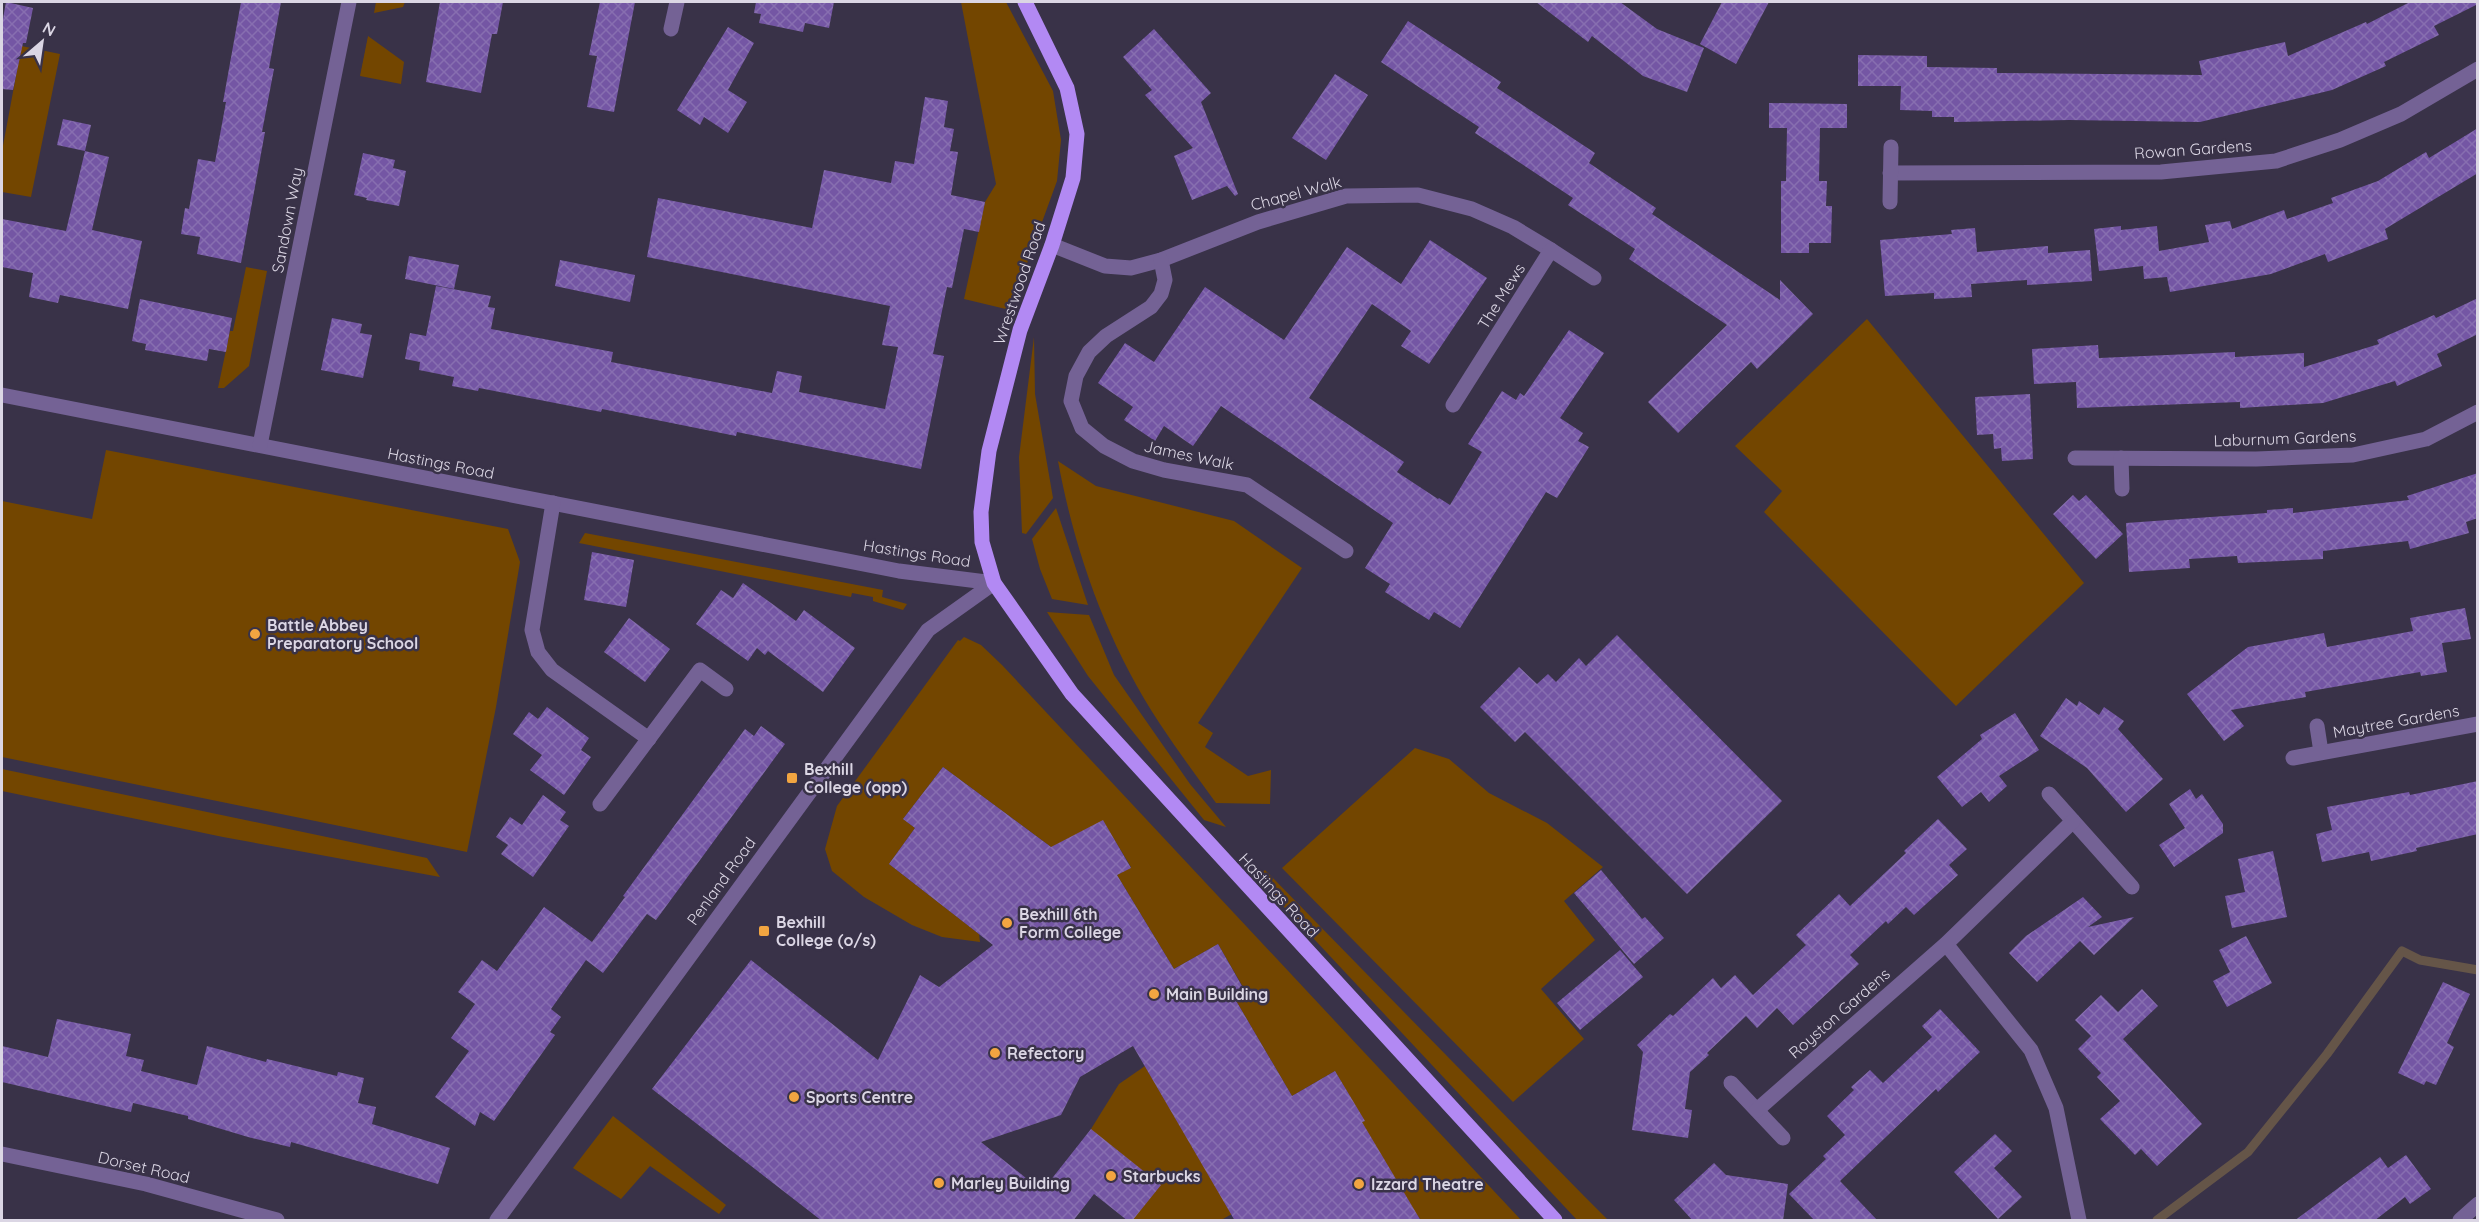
<svg xmlns="http://www.w3.org/2000/svg" width="2479" height="1222" font-family="Quicksand,sans-serif">
<style>
.green{fill:#734600}
.lines{fill:none;stroke-linecap:round;stroke-linejoin:round}
.stream{stroke:#655548;stroke-width:9}
.building{fill:url(#building-cross-hatch)}
.street{stroke:#746295;stroke-width:15}
.primary{stroke:#b289f3;stroke-width:15}
.poi-dot{fill:#f2a541;stroke:#393248;stroke-width:2}
.labels{text-anchor:middle;stroke-width:5;stroke-linejoin:round;paint-order:stroke}
.street-label{font-size:16px;fill:#dbd6e4;stroke:#393248}
.poi-label{font-size:16px;font-weight:bold;fill:#dbd6e4;stroke:#393248;text-anchor:start}
</style>
<defs>
<pattern id="building-cross-hatch" width="8" height="8" patternUnits="userSpaceOnUse" patternTransform="scale(1.5)"><rect width="8" height="8" fill="#7456a4"/><path d="M0 0l8 8M0 8l8-8" fill="none" stroke="#876eb0"/></pattern>
</defs>
<rect width="100%" height="100%" fill="#393248"/>
<g class="green">
<polygon points="376,2 405,2 403,7 374,13"/>
<polygon points="961,2 1006,2 1053,91 1061,140 1057,181 1010,310 964,299 985,202 996,184"/>
<polygon points="368,36 404,62 401,84 360,76"/>
<polygon points="2,42 60,54 31,197 2,192 2,151 21,49 2,45"/>
<polygon points="246,267 267,271 249,366 224,388 218,388 230,331 233,331"/>
<polygon points="1867,319 2084,583 1956,706 1764,512 1782,491 1735,446"/>
<polygon points="1034,337 1035,394 1053,498 1026,534 1022,533 1019,457"/>
<polygon points="106,450 508,529 520,562 496,707 467,852 2,757 2,501 92,519"/>
<path d="M1058 461 1096 486 1234 521 1302 568 1198 723 1213 733 1205 747 1248 776 1271 770 1270 804 1216 803C1197 777 1178 751 1160 724 1108 645 1075 554 1058 461Z"/>
<polygon points="1056,508 1088,605 1052,599 1040,569 1032,539"/>
<polygon points="585,533 883,590 882,597 907,604 903,610 873,601 873,597 852,593 851,597 579,543"/>
<polygon points="1047,612 1089,615 1114,675 1190,784 1226,827 1204,820 1088,676"/>
<polygon points="964,637 981,645 1002,665 1521,1220 1421,1220 1351,1129 1364,1121 1335,1071 1292,1096 1235,999 1246,992 1218,944 1174,969 1117,875 1131,867 1103,821 1060,843 1062,855 943,767 903,819 915,828 889,864 979,934 980,942 942,937 912,925 864,897 832,871 825,849 837,806 958,640 960,641"/>
<polygon points="1415,748 1449,759 1489,793 1547,823 1603,867 1564,901 1595,940 1541,989 1584,1039 1513,1102 1282,868"/>
<polygon points="2,769 427,858 440,877 223,837 2,791"/>
<polygon points="1265,870 1584,1196 1608,1220 1577,1220 1256,877"/>
<polygon points="1145,1066 1232,1214 1221,1220 1132,1220 1091,1129 1119,1084"/>
<polygon points="613,1116 726,1205 719,1214 650,1166 621,1199 573,1168"/>
</g>
<g class="lines">
<polyline class="stream" points="2157,1220 2248,1152 2327,1054 2402,951 2420,960 2478,970"/>
</g>
<g class="building">
<polygon points="6,2 33,8 26,43 23,43 13,90 2,89 2,24"/>
<polygon points="241,2 281,2 269,68 274,69 262,132 265,132 241,263 197,254 200,237 181,234 185,208 189,209 198,159 215,162 226,102 223,102"/>
<polygon points="440,2 503,2 497,34 492,34 481,93 426,82"/>
<polygon points="600,2 635,2 614,112 587,107 597,56 589,55"/>
<polygon points="756,2 834,2 829,28 805,23 803,32 759,23 761,14 754,13"/>
<polygon points="1536,2 1620,2 1657,29 1704,48 1687,92 1643,76 1592,36 1588,42"/>
<polygon points="1722,2 1769,2 1736,64 1700,44"/>
<polygon points="2410,2 2478,2 2478,4 2434,26 2439,35 2384,62 2386,66 2332,90 2200,122 2069,120 1954,122 1954,117 1932,117 1932,111 1900,110 1901,86 1858,86 1858,55 1927,56 1927,67 1997,68 1997,73 2202,75 2199,61 2285,42 2288,56 2366,22 2367,24"/>
<polygon points="1408,21 1501,82 1497,88 1595,153 1589,163 1656,208 1652,214 1780,300 1780,280 1813,314 1757,369 1751,362 1678,433 1648,402 1727,325 1629,259 1635,249 1568,205 1573,198 1475,133 1479,127 1381,62"/>
<polygon points="728,27 754,43 728,90 747,102 728,133 704,117 700,125 677,110"/>
<polygon points="1154,29 1211,93 1201,102 1238,194 1235,196 1227,186 1192,200 1174,156 1193,148 1145,95 1152,90 1123,57"/>
<polygon points="1335,74 1368,95 1326,160 1292,138"/>
<polygon points="925,97 948,101 944,127 954,129 950,151 958,152 951,195 985,202 979,232 964,229 952,288 947,287 933,354 944,356 921,469 737,432 736,436 602,409 601,412 479,388 478,391 452,386 454,377 419,370 420,362 405,359 410,333 426,336 436,286 491,296 488,307 495,308 491,329 613,352 611,362 772,393 777,371 802,376 799,392 885,409 898,347 882,345 890,306 647,257 658,198 812,228 824,170 891,183 895,161 914,164"/>
<polygon points="1769,103 1847,104 1847,128 1820,128 1819,181 1827,181 1826,206 1832,206 1831,243 1809,243 1809,253 1781,253 1781,181 1786,181 1787,128 1769,128"/>
<polygon points="63,119 91,125 85,151 57,145"/>
<polygon points="2478,128 2478,173 2385,229 2388,239 2328,262 2325,254 2271,274 2170,292 2167,277 2144,279 2143,266 2099,271 2094,229 2121,226 2121,230 2157,226 2159,251 2209,242 2205,225 2230,221 2232,229 2284,210 2287,219 2333,203 2331,198 2378,181 2426,152 2429,158"/>
<polygon points="85,151 109,157 92,230 142,241 128,309 60,295 58,303 29,297 33,273 2,267 2,219 66,231"/>
<polygon points="363,153 395,160 393,168 406,171 399,206 366,200 367,198 354,195"/>
<polygon points="1975,228 1977,252 2048,246 2048,253 2090,250 2092,281 2027,285 2027,280 1971,284 1972,297 1934,299 1934,293 1885,296 1880,240 1952,234 1951,230"/>
<polygon points="1430,240 1487,278 1429,364 1401,346 1411,331 1372,304 1309,398 1404,462 1397,472 1438,499 1439,498 1450,505 1482,452 1468,444 1502,391 1516,400 1520,393 1524,396 1569,330 1604,353 1560,418 1583,433 1578,441 1589,447 1557,498 1546,492 1460,628 1434,612 1429,620 1385,592 1390,584 1365,568 1393,523 1221,406 1193,446 1164,426 1155,441 1124,420 1133,407 1098,383 1125,343 1154,362 1205,287 1284,340 1347,247 1401,284"/>
<polygon points="409,256 459,265 454,289 405,279"/>
<polygon points="560,260 635,275 630,302 555,286"/>
<polygon points="2478,298 2478,334 2437,354 2442,366 2397,386 2395,381 2323,403 2240,408 2240,402 2077,408 2076,382 2034,384 2032,349 2098,345 2099,358 2235,352 2235,357 2304,353 2304,367 2379,344 2377,340 2434,315 2436,318"/>
<polygon points="140,299 232,318 226,352 209,349 207,361 145,350 146,344 132,341"/>
<polygon points="332,318 362,324 360,333 372,335 363,378 321,370"/>
<polygon points="2030,394 2033,459 2002,461 2001,448 1994,449 1993,434 1977,435 1975,397"/>
<polygon points="2478,473 2478,518 2466,522 2469,533 2410,549 2408,541 2323,551 2323,559 2238,563 2237,556 2189,559 2190,568 2129,572 2126,523 2267,513 2267,510 2293,508 2293,513 2409,500 2407,496"/>
<polygon points="2073,495 2079,501 2086,495 2123,534 2096,559 2053,514"/>
<polygon points="592,552 634,560 626,607 584,600"/>
<polygon points="743,583 796,621 804,610 855,648 823,692 768,651 765,655 757,648 748,661 696,624 721,590 733,598"/>
<polygon points="2465,608 2471,639 2442,643 2447,672 2421,676 2420,672 2305,692 2306,697 2231,710 2244,726 2224,741 2187,694 2248,647 2324,633 2327,647 2413,631 2410,618"/>
<polygon points="629,618 670,649 645,682 604,652"/>
<polygon points="1617,635 1782,801 1687,894 1525,732 1515,742 1480,707 1519,667 1537,684 1548,674 1556,682 1579,658 1586,666"/>
<polygon points="2066,698 2077,706 2079,701 2099,715 2104,707 2124,721 2118,729 2163,779 2126,812 2087,768 2040,736"/>
<polygon points="547,707 589,738 581,750 591,757 564,795 530,770 542,755 513,734 529,712 538,719"/>
<polygon points="2015,713 2039,750 1999,776 2007,786 1989,802 1981,792 1962,807 1937,777 1982,739 1980,735"/>
<polygon points="761,726 785,744 656,920 647,914 603,973 586,960 551,1009 561,1017 550,1032 555,1035 494,1121 480,1112 475,1126 435,1097 469,1051 451,1038 475,1004 458,992 482,960 497,971 544,907 592,942 625,897 623,896 745,729 754,736"/>
<polygon points="943,767 1051,847 1103,820 1131,868 1117,875 1174,969 1218,944 1246,993 1235,999 1292,1096 1335,1071 1365,1121 1362,1122 1421,1221 1235,1221 1133,1046 1080,1077 1061,1115 981,1142 1042,1191 1091,1129 1161,1185 1132,1221 1128,1221 1094,1194 1073,1221 822,1221 652,1089 751,960 878,1060 920,975 939,987 993,945 889,864 915,828 903,819"/>
<polygon points="2478,781 2478,834 2416,848 2417,851 2371,861 2369,852 2322,862 2316,834 2332,830 2327,807 2409,792 2410,795"/>
<polygon points="2190,789 2196,799 2202,794 2223,824 2223,833 2174,867 2159,845 2185,828 2169,804"/>
<polygon points="543,795 566,812 560,820 569,826 533,877 501,854 508,845 496,837 510,817 522,825"/>
<polygon points="1938,819 1967,849 1949,865 1958,875 1914,915 1906,907 1888,924 1886,921 1850,955 1859,964 1793,1025 1777,1008 1757,1028 1746,1016 1707,1053 1709,1055 1690,1072 1685,1109 1692,1110 1688,1138 1632,1130 1643,1052 1637,1045 1670,1014 1673,1016 1713,978 1721,988 1735,975 1753,995 1806,945 1796,935 1839,894 1850,906 1906,853 1904,851"/>
<polygon points="2273,851 2287,917 2232,928 2225,896 2245,892 2238,859"/>
<polygon points="1601,870 1642,919 1645,917 1664,938 1634,964 1574,893"/>
<polygon points="2083,897 2102,917 2088,927 2134,917 2094,955 2080,941 2037,982 2009,953 2026,936"/>
<polygon points="2246,936 2272,983 2227,1007 2213,981 2230,972 2219,950"/>
<polygon points="1620,950 1643,977 1580,1030 1557,1003"/>
<polygon points="2443,982 2470,994 2447,1043 2454,1047 2436,1085 2426,1081 2424,1085 2398,1073"/>
<polygon points="2142,989 2158,1006 2123,1039 2202,1124 2157,1166 2141,1149 2135,1155 2100,1119 2120,1101 2097,1077 2101,1073 2078,1049 2091,1036 2075,1020 2101,995 2118,1012"/>
<polygon points="1940,1009 1980,1052 1938,1092 1936,1089 1840,1181 1878,1221 1815,1221 1789,1194 1826,1159 1823,1156 1845,1135 1827,1116 1854,1090 1851,1087 1870,1070 1883,1083 1932,1037 1922,1026"/>
<polygon points="57,1019 131,1034 126,1056 144,1060 141,1071 197,1085 207,1046 266,1062 267,1059 337,1076 338,1072 364,1078 358,1103 376,1107 372,1124 450,1148 438,1184 291,1142 290,1147 248,1137 188,1119 188,1116 133,1103 131,1112 2,1082 2,1046 48,1057"/>
<polygon points="1995,1134 2012,1151 1994,1168 2022,1197 1998,1219 1954,1172"/>
<polygon points="2406,1155 2431,1189 2410,1204 2405,1197 2374,1221 2294,1221 2380,1157 2388,1168"/>
<polygon points="1714,1163 1726,1175 1788,1184 1783,1221 1693,1221 1674,1200"/>
</g>
<g class="lines">
<g class="street">
<polyline points="671,29 677,2"/>
<polyline points="1890,173 2161,172 2276,161 2340,140 2401,114 2478,69"/>
<polyline points="1890,202 1891,147"/>
<polyline points="1052,245 1105,266 1131,268 1161,260 1258,222 1346,196 1418,195 1472,209 1513,227 1551,250"/>
<polyline points="1161,260 1165,280 1161,294 1151,307 1106,336 1089,352 1076,376 1071,401 1082,428 1104,446 1133,461 1164,470 1247,485 1346,551"/>
<polyline points="2,395 899,571 994,583"/>
<polyline points="1453,405 1551,250 1594,278"/>
<polyline points="260,445 349,2"/>
<polyline points="2075,458 2256,459 2353,455 2426,439 2478,412"/>
<polyline points="2121,458 2122,489"/>
<polyline points="553,503 532,630 538,652 552,670 649,739"/>
<polyline points="2317,726 2321,752"/>
<polyline points="2293,758 2478,724"/>
<polyline points="2049,794 2132,887"/>
<polyline points="600,804 700,670 726,689"/>
<polyline points="1946,944 2031,1050 2056,1108 2079,1220"/>
<polyline points="1731,1083 1783,1138"/>
<polyline points="1757,1110 1946,944 2073,821"/>
<polyline points="2,1154 146,1184 277,1220"/>
<polyline points="497,1220 928,630 994,583"/>
<polyline points="2460,1220 2478,1204"/>
</g>
<polyline class="primary" points="1025,2 1067,88 1077,134 1073,178 1052,245 1020,330 989,451 981,512 982,542 994,583 1072,694 1555,1220"/>
</g>
<g class="poi-dot">
<circle cx="255" cy="634" r="6"/>
<rect x="786" y="772" width="12" height="12" rx="3"/>
<circle cx="1007" cy="923" r="6"/>
<rect x="758" y="925" width="12" height="12" rx="3"/>
<circle cx="1154" cy="994" r="6"/>
<circle cx="995" cy="1053" r="6"/>
<circle cx="794" cy="1097" r="6"/>
<circle cx="1111" cy="1176" r="6"/>
<circle cx="939" cy="1183" r="6"/>
<circle cx="1359" cy="1184" r="6"/>
</g>
<g class="labels">
<g class="street-label">
<text transform="translate(2193 149) rotate(-4)" y="6">Rowan Gardens</text>
<text transform="translate(1296 193) rotate(-15)" y="6">Chapel Walk</text>
<text transform="translate(287 220) rotate(-79)" y="6">Sandown Way</text>
<text transform="translate(1019 283) rotate(-71)" y="6">Wrestwood Road</text>
<text transform="translate(1501 296) rotate(-58)" y="6">The Mews</text>
<text transform="translate(2285 438) rotate(-2)" y="6">Laburnum Gardens</text>
<text transform="translate(1189 455) rotate(12)" y="6">James Walk</text>
<text transform="translate(441 463) rotate(11)" y="6">Hastings Road</text>
<text transform="translate(917 553) rotate(9)" y="6">Hastings Road</text>
<text transform="translate(2396 721) rotate(-10)" y="6">Maytree Gardens</text>
<text transform="translate(721 881) rotate(-54)" y="6">Penland Road</text>
<text transform="translate(1279 895) rotate(47)" y="6">Hastings Road</text>
<text transform="translate(1839 1013) rotate(-41)" y="6">Royston Gardens</text>
<text transform="translate(144 1167) rotate(13)" y="6">Dorset Road</text>
</g>
<g class="poi-label">
<text x="267" y="631">Battle Abbey<tspan x="267" dy="18">Preparatory School</tspan></text>
<text x="804" y="775">Bexhill<tspan x="804" dy="18">College (opp)</tspan></text>
<text x="1019" y="920">Bexhill 6th<tspan x="1019" dy="18">Form College</tspan></text>
<text x="776" y="928">Bexhill<tspan x="776" dy="18">College (o/s)</tspan></text>
<text x="1166" y="1000">Main Building</text>
<text x="1007" y="1059">Refectory</text>
<text x="806" y="1103">Sports Centre</text>
<text x="1123" y="1182">Starbucks</text>
<text x="951" y="1189">Marley Building</text>
<text x="1371" y="1190">Izzard Theatre</text>
</g>
</g>
<rect width="2479" height="1222" fill="none" stroke="#dbd6e4" stroke-width="6"/>
<g transform="translate(42 42) rotate(29)" stroke="#393248" stroke-width="4.5" paint-order="stroke">
<path d="M0-4.5L10 22L0 15L-10 22Z" fill="#dbd6e4"/>
<text y="-9" font-size="16" font-weight="bold" text-anchor="middle" fill="#dbd6e4">N</text>
</g>
</svg>
